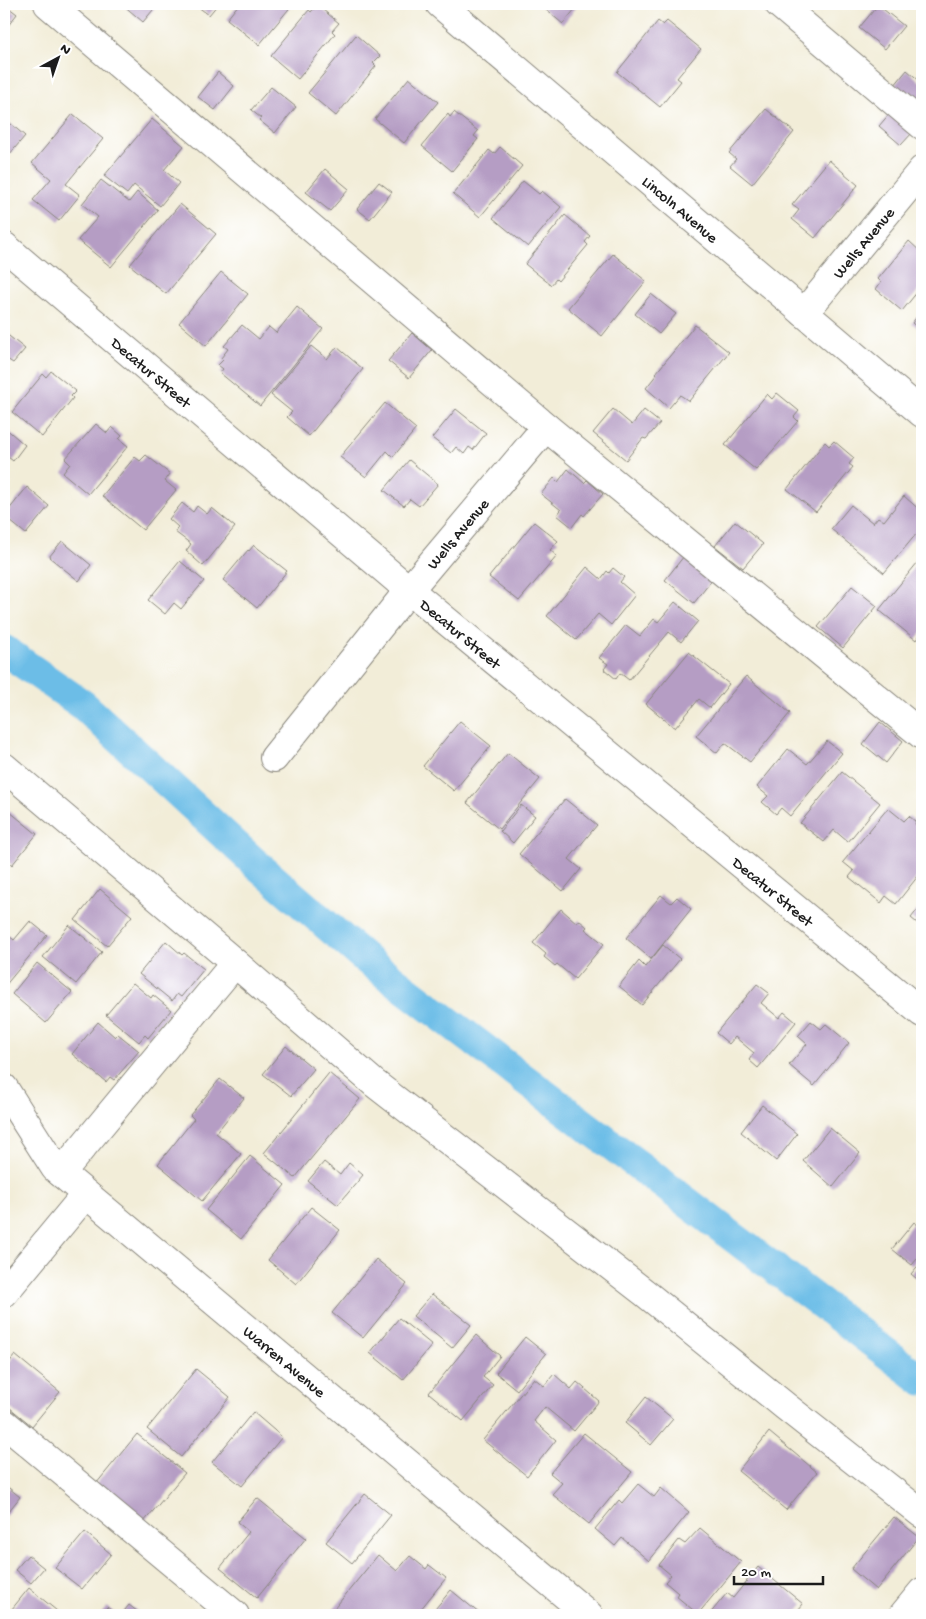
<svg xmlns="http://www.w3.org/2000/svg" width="926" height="1619" font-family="'Gochi Hand',sans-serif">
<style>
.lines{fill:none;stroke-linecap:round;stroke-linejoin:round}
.canal{stroke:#6cbde7;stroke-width:31}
.building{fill:#b59dc4}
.minor-casing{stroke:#87847a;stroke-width:30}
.minor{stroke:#fff;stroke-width:28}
.labels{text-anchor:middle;stroke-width:5;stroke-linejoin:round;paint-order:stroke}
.street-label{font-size:16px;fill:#1c1c1c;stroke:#fff}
</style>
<rect width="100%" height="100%" fill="#fff"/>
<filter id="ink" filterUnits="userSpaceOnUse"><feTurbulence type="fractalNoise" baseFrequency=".02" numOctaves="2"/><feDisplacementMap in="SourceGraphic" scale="10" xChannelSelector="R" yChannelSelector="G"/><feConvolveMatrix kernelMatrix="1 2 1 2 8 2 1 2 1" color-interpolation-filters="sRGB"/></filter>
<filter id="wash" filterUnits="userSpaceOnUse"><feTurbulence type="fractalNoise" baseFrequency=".0096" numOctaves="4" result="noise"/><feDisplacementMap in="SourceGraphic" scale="20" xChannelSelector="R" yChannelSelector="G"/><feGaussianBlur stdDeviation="1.12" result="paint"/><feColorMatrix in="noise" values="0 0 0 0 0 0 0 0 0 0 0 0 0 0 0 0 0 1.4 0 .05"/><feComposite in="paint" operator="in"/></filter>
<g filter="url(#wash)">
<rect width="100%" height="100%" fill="#f2edd8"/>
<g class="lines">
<polyline class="canal" points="4,650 83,705 256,864 367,960 922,1380"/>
</g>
<g id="blocks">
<g class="building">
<polygon points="4,4 17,14 4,31"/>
<polygon points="122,4 158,4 143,22"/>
<polygon points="194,4 218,4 209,15"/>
<polygon points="239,4 293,4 259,45 227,19"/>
<polygon points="539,4 579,4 563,24"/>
<polygon points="317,5 339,23 332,31 335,34 298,79 271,56 309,10 311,12"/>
<polygon points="878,5 904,26 885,49 859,28"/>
<polygon points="658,21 663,25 667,21 701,49 677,78 681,81 660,107 617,72"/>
<polygon points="356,35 380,56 373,63 376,66 336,116 308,93"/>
<polygon points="907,70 922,83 922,111 890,91"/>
<polygon points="218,72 234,86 215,110 198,97"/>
<polygon points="409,78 438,102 404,143 375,119"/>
<polygon points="271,87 296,107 275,133 259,120 261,118 251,110"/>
<polygon points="766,109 794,132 752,184 730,166 736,159 729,153"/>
<polygon points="454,112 478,131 474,136 478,139 452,171 422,146 448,114 450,117"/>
<polygon points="890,113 913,132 901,145 879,126"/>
<polygon points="73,114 103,139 66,184 80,195 59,221 33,200 51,179 32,163"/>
<polygon points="4,118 25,136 4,161"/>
<polygon points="152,119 184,146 164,170 179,183 160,206 134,185 127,194 104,176"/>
<polygon points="500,147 522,166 480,217 453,194 489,150 494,154"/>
<polygon points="829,160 858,185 815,238 792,219 799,210 792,205"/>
<polygon points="325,169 349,189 330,211 306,192"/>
<polygon points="101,180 129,202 137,192 158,210 111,267 78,240 98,217 82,204"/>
<polygon points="523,181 539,194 542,191 561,207 528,247 493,218"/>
<polygon points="379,182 392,192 370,219 357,209"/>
<polygon points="180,204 216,234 166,294 130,265"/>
<polygon points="565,215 590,236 585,242 588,245 558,281 556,279 551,285 525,264"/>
<polygon points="909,241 922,253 922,286 902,311 876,289 881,282 878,279"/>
<polygon points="613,254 646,281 602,336 568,308"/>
<polygon points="221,272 248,294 206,346 179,323"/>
<polygon points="651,294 676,314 659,334 635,314"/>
<polygon points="297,307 323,329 260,406 220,373 223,369 218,365 223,360 221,358 228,349 224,346 242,325 259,339 269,327 276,333"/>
<polygon points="922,310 922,331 912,323"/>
<polygon points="695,325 729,352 689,401 680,395 669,408 646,388 657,374 656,373"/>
<polygon points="4,332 25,349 13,363 7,359 4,363"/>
<polygon points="412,333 432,350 409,378 388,361"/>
<polygon points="311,346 327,359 337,347 363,369 309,436 287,417 292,412 271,395"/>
<polygon points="51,371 76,391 71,396 73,398 42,437 12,412 43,374 46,377"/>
<polygon points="777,393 799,411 794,417 798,421 756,470 725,445 767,394 772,399"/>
<polygon points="385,403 416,429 393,457 387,451 366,477 340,457"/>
<polygon points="456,409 486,433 473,450 469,447 464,454 456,447 451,453 432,438"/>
<polygon points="613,409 632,425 644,410 660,423 646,439 643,438 626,460 593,433"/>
<polygon points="96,424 107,433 112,427 122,436 119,439 128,446 88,494 63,473 70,464 65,459"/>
<polygon points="4,427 25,445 13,461 8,457 4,463"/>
<polygon points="834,441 854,458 849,464 853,467 816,512 787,489 825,442 829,446"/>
<polygon points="146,455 170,474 165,481 176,490 143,530 102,496 135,457 140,461"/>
<polygon points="409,460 438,484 419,506 410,499 404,506 384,490"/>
<polygon points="568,469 584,483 587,480 603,494 584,516 582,514 572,527 557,515 561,510 541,494 554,478 558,482"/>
<polygon points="27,487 49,506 26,534 4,516"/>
<polygon points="904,496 922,512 922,527 884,573 831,529 851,505 873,523 878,517 884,521"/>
<polygon points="182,503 193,512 197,506 207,514 212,508 235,527 203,566 186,551 191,544 175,532 178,527 169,519"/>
<polygon points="735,521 763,544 743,568 715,546"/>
<polygon points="534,522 558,541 550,550 557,556 519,601 489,577"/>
<polygon points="62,541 91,565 79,581 49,557"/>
<polygon points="254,545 287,571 257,608 223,580 248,550 249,551"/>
<polygon points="684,556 712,580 694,603 665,580"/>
<polygon points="922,557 922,632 916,640 879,610"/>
<polygon points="180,561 204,581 181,609 174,603 165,614 148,600"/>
<polygon points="587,567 601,579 607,571 609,573 613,568 624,577 620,582 635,595 611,625 598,614 576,640 547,616"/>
<polygon points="852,586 877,606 843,648 818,627"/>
<polygon points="675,602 698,621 681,642 669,632 629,680 620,673 616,679 604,669 608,664 599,658 626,625 640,636 654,619 658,622"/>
<polygon points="689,652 729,684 710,708 699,699 675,728 646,704"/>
<polygon points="746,676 790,713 750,762 725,743 717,753 696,736"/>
<polygon points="460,721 491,746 454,791 423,766"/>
<polygon points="880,722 903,741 886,763 863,744"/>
<polygon points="827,741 842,753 790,816 781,808 776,814 762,802 768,796 757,787 788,749 807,764"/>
<polygon points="508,753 540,779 499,829 467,803"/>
<polygon points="842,772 880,803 848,842 834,830 824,842 800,823"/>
<polygon points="565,799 597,825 569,859 581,869 563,891 519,854"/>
<polygon points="521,805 535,816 513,843 500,831"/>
<polygon points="4,807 37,834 12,865 4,858"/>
<polygon points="888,808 904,821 909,816 916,822 915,824 922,830 922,871 896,904 886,896 881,903 849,877 854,871 843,862"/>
<polygon points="100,889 132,916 107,946 75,920"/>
<polygon points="661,895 671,903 677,897 691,909 651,959 626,938"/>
<polygon points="922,904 922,927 911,918"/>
<polygon points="561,909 577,923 579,920 587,927 585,929 604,944 575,979 557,964 555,966 544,957 546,954 533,943"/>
<polygon points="30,921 47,935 4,987 4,932 14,940"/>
<polygon points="69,925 102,952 76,984 43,957"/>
<polygon points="166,941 182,955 184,953 204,969 181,997 177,994 172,1001 139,974"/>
<polygon points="663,945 680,959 642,1005 619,986 639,961 645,967"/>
<polygon points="37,963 72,992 46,1023 12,994"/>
<polygon points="133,983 151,998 153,995 171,1010 148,1038 145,1035 139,1042 106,1015"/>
<polygon points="757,984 769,993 761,1003 779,1018 784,1012 796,1022 758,1068 749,1060 754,1053 735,1037 729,1044 716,1033"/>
<polygon points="811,1021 821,1029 826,1024 849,1043 814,1086 789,1065 807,1044 798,1036"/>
<polygon points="98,1022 115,1037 118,1034 139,1051 114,1080 110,1077 106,1082 72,1054"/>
<polygon points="286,1046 314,1069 291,1096 263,1074"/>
<polygon points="329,1073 360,1099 295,1178 264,1153"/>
<polygon points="220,1079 244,1098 216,1133 241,1154 202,1201 158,1164 194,1119 190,1115"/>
<polygon points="762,1105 797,1134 776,1161 741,1132"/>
<polygon points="830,1128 860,1153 833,1187 803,1161"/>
<polygon points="250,1156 285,1185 241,1239 206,1210"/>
<polygon points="324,1162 340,1175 349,1163 363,1175 338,1205 308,1181"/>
<polygon points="311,1207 340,1230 296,1284 268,1260"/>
<polygon points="914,1222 922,1228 922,1253 912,1265 892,1249"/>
<polygon points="376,1259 407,1284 363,1338 332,1313"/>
<polygon points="922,1261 922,1283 911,1274"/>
<polygon points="432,1294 471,1325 452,1348 413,1316"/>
<polygon points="399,1318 432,1345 403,1380 370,1353"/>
<polygon points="476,1335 500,1356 483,1377 493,1385 463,1421 429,1393"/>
<polygon points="525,1337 546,1354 517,1390 496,1373"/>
<polygon points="15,1355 60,1392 32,1426 4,1403 4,1369"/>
<polygon points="196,1369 230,1397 181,1457 147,1429"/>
<polygon points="554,1374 571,1389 577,1382 599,1401 574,1431 545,1407 534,1421 556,1440 527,1476 483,1440 534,1378 544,1386"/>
<polygon points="646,1397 673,1419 651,1445 625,1423"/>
<polygon points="253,1412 282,1437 242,1486 212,1462"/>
<polygon points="769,1432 817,1472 786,1510 738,1471"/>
<polygon points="584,1433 632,1472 589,1524 552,1494 562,1483 550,1473"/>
<polygon points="137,1434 185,1473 143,1523 96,1484"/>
<polygon points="4,1484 20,1497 4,1517"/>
<polygon points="638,1484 654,1497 661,1488 689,1512 649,1561 622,1538 615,1546 595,1529 619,1500 622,1503"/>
<polygon points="365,1494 391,1515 352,1563 326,1542"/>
<polygon points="257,1498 306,1538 257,1598 220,1568 249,1532 237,1522"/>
<polygon points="894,1517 919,1537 876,1590 851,1569"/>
<polygon points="700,1528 741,1562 698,1614 676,1596 678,1593 665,1582 671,1575 659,1565 679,1540 685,1544"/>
<polygon points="85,1532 111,1554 82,1589 55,1568"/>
<polygon points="28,1555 44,1568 31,1583 15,1570"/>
<polygon points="378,1555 397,1571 410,1556 426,1569 429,1565 446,1578 416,1615 329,1615"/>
<polygon points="758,1567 803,1604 794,1615 709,1615 727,1593 733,1598"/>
<polygon points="29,1588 57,1611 53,1615 7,1615"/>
<polygon points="451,1590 480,1614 479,1615 430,1615"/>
<polygon points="129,1605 142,1615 121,1615"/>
<polygon points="107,1607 117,1615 100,1615"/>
</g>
</g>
</g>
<g filter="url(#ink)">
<use href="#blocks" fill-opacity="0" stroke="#87847a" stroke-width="1"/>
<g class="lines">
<g class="minor-casing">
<g id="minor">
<polyline points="48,4 546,427 922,735"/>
<path id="s1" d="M440 4 922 413"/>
<polyline points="779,4 922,125"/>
<path id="s2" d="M4 246 409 590 922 1013"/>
<path id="s3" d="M804 313 922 170"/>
<path id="s4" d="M274 758 409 590 546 427"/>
<polyline points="4,767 235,963 374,1083 645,1293 785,1406 922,1514"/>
<path id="s5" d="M4 1088 55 1168 589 1615"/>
<polyline points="61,1173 235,963"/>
<polyline points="4,1293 86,1194"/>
<polyline points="4,1423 235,1615"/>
<polyline points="903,1615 922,1592"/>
</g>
</g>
<use href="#minor" class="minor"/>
</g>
</g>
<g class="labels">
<g class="street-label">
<text dy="6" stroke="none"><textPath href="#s1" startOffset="316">Lincoln Avenue</textPath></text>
<text dy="6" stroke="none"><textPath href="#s3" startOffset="92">Wells Avenue</textPath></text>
<text dy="6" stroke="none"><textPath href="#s2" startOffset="194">Decatur Street</textPath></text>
<text dy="6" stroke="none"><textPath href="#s4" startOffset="290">Wells Avenue</textPath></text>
<text dy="6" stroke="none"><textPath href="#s2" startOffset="599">Decatur Street</textPath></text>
<text dy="6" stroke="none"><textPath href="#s2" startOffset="1004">Decatur Street</textPath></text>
<text dy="6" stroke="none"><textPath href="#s5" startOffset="395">Warren Avenue</textPath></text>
</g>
</g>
<rect width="926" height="1619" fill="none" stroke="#fff" stroke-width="20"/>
<g transform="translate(58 58) rotate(40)" stroke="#ffffff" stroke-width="4" paint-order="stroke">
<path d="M0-4L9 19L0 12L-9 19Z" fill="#1c1c1c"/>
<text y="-8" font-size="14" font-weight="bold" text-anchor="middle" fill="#1c1c1c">N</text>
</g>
<path d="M734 1576v8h89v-8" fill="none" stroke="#1c1c1c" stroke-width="2.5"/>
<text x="741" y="1576" font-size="15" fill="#1c1c1c" stroke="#ffffff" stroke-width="4" paint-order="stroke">20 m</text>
</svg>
